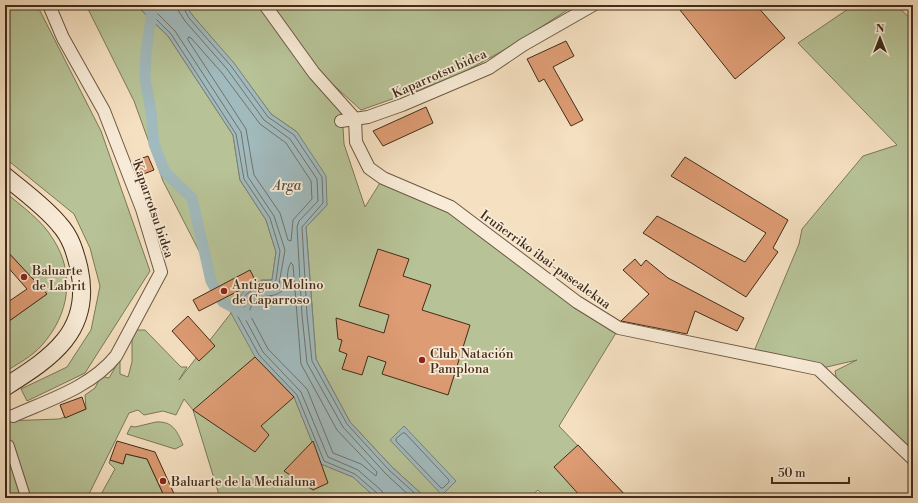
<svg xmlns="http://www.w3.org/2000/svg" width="918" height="503" font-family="'Libre Bodoni',serif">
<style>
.green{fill:#b7c397;stroke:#7c7858}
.water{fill:#a1babd;stroke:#7b817b}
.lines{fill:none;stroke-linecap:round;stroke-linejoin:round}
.shore{stroke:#71736b;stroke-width:1}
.canal{stroke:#a1babd;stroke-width:11}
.building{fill:#de9c74;stroke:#412c19}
.pedestrian-casing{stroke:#6e5943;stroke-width:11}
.minor-casing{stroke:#6e5943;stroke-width:14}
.secondary-casing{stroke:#412c19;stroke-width:19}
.pedestrian{stroke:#f8ebd7;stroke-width:9}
.minor{stroke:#f8ebd7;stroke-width:12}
.secondary{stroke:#f8ebd7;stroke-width:17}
.poi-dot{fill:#8f2418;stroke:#f8ebd7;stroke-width:1.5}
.labels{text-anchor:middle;stroke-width:3.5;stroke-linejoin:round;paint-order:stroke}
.street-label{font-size:13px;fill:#412c19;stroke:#f8ebd7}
.poi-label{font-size:13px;fill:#412c19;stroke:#f8ebd7;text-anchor:start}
.water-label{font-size:14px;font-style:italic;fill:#595042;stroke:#f8ebd7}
</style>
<rect width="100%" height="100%" fill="#f5e0c1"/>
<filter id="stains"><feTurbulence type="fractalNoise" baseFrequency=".005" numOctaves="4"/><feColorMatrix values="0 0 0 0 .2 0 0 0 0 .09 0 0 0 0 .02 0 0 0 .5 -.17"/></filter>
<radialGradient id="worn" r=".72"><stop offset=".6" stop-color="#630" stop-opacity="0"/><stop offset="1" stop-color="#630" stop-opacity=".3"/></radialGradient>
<g class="green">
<polygon points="5,5 37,5 101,131 150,271 85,373 27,401 21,389 67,367 91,330 100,286 90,248 74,214 5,158"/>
<polygon points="86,5 136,5 168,36 233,135 240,180 266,220 276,252 272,280 261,280 294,397 321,464 353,477 376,498 220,498 193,410 184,399 176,415 163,411 144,415 138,410 129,413 87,498 5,498 5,421 59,419 86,409 85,395 95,388 101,376 109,378 120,359 120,374 128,377 132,362 132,338 137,330 145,330 181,367 187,367 179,380 231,313 163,181 134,101"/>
<polygon points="185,5 575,5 515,44 455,77 361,110 328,80 300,47 342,110 344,144 365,207 383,178 451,207 619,328 559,426 628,498 545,498 538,490 529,498 426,498 392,467 350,422 316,359 306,227 327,205 297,132 271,114 234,64 193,16"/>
<polygon points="854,5 896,5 913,21 913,456 837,383 835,371 857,360 818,369 752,356 799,244 802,229 863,156 897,145 798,43"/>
<path d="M5 192C21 206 42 220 53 239 76 274 69 315 42 345 33 356 17 364 5 372V324L47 294 5 249Z"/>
<path d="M156 422C173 421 177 431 183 445L175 449 127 434 131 426 135 427Z"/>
<polygon points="126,454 147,459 165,498 99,498 115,469 109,463 110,460 123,464"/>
</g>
<g class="water">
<path d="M136 5H185L193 16 234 63 271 114 297 132 326 176 327 205 306 227 316 359 350 422 392 467 426 498H376L353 477 321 464 294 397 255 357 231 313C242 292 246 281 272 280L276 252 266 220 240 180 233 135 168 36Z"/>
<polygon points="404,426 456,481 442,495 390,440"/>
</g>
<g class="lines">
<g class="shore">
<path d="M142 5 171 34 236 134 244 179 270 218 280 251 276 280 273 284C255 286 240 294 236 313L259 355 297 395 324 461 355 474 377 493 379 498"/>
<path d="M149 5 175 31 241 132 248 177 274 216 285 250 279 284C275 290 271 288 265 289 253 291 244 303 242 313L263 352 301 392 328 457 358 470 382 491 384 498"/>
<polyline points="177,5 178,10 185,21 227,69 264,120 290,139 317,179 318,201 299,221 297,227 302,315 307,363 343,427 386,474 412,498"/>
<polyline points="182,5 189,18 231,66 268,117 294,135 322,177 323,203 302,227 307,315 312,361 347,424 389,470 420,498"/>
<polygon points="189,37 191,38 222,73 260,124 286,143 311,181 312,199 293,220 291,241 288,240 280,213 254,175 246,129 188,40"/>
<path d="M291 263 293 265 301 364 337 430 377 472 376 476 361 464 333 453 307 389 268 349 249 313C255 288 271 302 283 290 290 283 285 270 291 263Z"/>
<polygon points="403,433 405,433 449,480 449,482 443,488 441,488 396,441 396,439"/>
</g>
<polyline class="canal" points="153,5 146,52 145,78 151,112 154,144 165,172 192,198 211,281 223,302 247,315"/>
</g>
<g class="building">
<polygon points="676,5 756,5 785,38 735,79"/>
<polygon points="566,41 574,56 553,67 583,120 571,126 544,79 539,82 527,59"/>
<polygon points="426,107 433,123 383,146 373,131"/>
<polygon points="148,156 154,170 141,175 135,161"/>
<polygon points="685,157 788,220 773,248 778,252 746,297 643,233 657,216 745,262 766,233 671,176"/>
<polygon points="5,249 47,294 5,324 5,304 27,289 5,264"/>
<polygon points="378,249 409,259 403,276 431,285 422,310 470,325 448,395 382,374 386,362 368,356 362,375 342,369 347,354 339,351 342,340 338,339 336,318 384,333 389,315 359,306"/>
<polygon points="635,259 641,266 646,260 668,278 744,318 737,331 695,311 687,334 621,321 649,294 623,270"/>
<polygon points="250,270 256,282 199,311 193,300"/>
<polygon points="188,316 215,346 199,361 172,331"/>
<polygon points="255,357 294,397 261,426 269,435 255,452 193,410"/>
<polygon points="82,397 86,409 65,418 60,405"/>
<polygon points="117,441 155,452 176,498 165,498 147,459 126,454 123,464 110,460"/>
<polygon points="313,441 328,483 313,490 284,471"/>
<polygon points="578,445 628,498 582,498 554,467"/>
</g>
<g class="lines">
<g class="pedestrian-casing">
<polyline id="pedestrian" points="5,444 9,445 26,498"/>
</g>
<g class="minor-casing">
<g id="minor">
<polyline points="265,5 314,73 355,119"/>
<polyline points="355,119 356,142 369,168 383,178 451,207 577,302 619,328 818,369 913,459"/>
<polyline points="341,121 368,117 402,105 489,68 523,45 593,5"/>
<path d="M13 416C49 400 91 387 116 356L161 272 142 209 104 111 63 38 49 5"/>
</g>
</g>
<g class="secondary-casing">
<path id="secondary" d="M5 176C23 191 44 206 59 224 71 237 75 252 79 268 93 331 51 358 5 387"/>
</g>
<use href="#pedestrian" class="pedestrian"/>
<use href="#minor" class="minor"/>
<use href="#secondary" class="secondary"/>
</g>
<g class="poi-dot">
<circle cx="24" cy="277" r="4"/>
<circle cx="224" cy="291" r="4"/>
<circle cx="422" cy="360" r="4"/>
<circle cx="163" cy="481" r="4"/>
</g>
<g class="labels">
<g class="street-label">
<text transform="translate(439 73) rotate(-24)" y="5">Kaparrotsu bidea</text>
<text transform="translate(154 209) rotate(71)" y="5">Kaparrotsu bidea</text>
<text transform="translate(546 259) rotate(36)" y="5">Iruñerriko ibai-pasealekua</text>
</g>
<g class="poi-label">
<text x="32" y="275">Baluarte<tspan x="32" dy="15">de Labrit</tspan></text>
<text x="232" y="289">Antiguo Molino<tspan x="232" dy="15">de Caparroso</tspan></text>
<text x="430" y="358">Club Natación<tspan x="430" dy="15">Pamplona</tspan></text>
<text x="171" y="486">Baluarte de la Medialuna</text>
</g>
<g class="water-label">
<text x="287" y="190">Arga</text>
</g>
</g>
<rect width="918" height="503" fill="none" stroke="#f5e0c1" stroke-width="20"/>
<rect x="6" y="6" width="906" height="491" fill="none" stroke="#412c19" stroke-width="2"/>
<rect x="10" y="10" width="898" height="483" fill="none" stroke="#412c19"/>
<g transform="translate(880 38)" stroke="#f8ebd7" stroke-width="3" paint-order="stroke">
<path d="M0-3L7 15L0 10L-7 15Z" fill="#412c19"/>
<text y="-6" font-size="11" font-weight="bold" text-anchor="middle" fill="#412c19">N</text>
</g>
<path d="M772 477v6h77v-6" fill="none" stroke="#412c19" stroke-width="2"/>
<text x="778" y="477" font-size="12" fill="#412c19" stroke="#f8ebd7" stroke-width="3" paint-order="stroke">50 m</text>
<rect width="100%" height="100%" filter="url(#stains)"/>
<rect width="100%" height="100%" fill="url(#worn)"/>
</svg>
